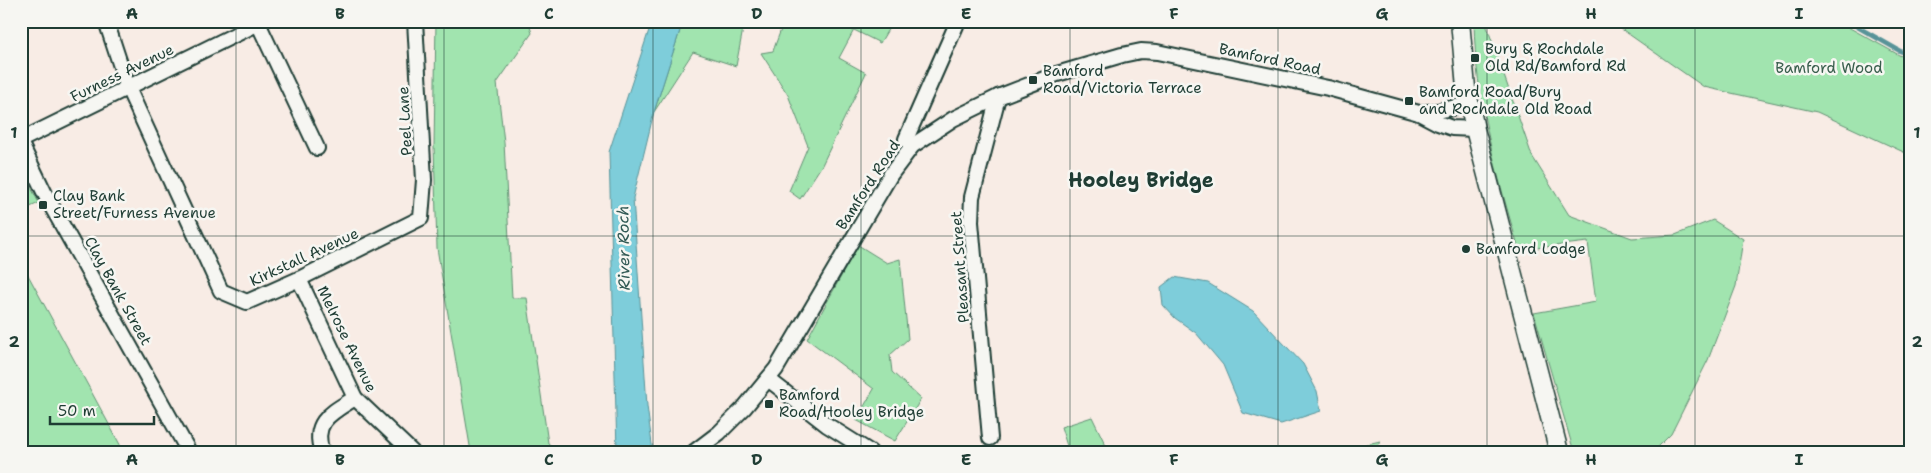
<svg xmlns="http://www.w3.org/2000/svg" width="1931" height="473" font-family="'Shantell Sans',sans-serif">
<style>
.green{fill:#a1e4af;stroke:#609072}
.water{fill:#7ecdda;stroke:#589398}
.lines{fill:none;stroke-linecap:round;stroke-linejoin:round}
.stream{stroke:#589398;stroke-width:4.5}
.minor-casing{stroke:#1f3d34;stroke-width:18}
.major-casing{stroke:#1f3d34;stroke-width:21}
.minor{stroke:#f6f6f2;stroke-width:14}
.major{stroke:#f6f6f2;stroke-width:18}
.grid{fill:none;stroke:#1f3d34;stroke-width:1;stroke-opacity:0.55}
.poi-dot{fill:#1f3d34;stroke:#f6f6f2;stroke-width:2}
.labels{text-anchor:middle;stroke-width:5;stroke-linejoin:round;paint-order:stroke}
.poi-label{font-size:15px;fill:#1f3d34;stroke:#f6f6f2;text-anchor:start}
.street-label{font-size:15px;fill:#1f3d34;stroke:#f6f6f2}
.park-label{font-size:15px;fill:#395e4d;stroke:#f6f6f2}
.water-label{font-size:16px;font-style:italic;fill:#325a55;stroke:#f6f6f2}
.district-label{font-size:20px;font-weight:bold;fill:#1f3d34;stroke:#f6f6f2}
.neatline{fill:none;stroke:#1f3d34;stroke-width:2}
.grid-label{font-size:16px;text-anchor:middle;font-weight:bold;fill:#1f3d34}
</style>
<rect width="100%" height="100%" fill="#f8ece5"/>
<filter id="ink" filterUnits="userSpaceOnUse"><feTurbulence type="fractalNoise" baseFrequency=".02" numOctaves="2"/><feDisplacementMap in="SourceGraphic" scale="10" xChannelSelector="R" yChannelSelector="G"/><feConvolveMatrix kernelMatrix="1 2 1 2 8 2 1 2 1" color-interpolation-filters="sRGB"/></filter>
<g filter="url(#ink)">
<g class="green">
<polygon points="436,21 528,21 532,33 497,83 504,142 512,298 527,298 548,443 558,452 471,452 437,248 434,147"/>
<polygon points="683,21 753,21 743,29 736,66 693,52 654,112"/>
<polygon points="786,21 893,21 880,43 854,30 839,58 866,73 822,165 800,199 789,191 808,146 788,95 761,53 773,51 783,24"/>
<path d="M1474 21H1485L1532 156 1569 215 1632 238 1675 235 1713 220 1743 239 1736 286 1708 360 1671 434 1653 452H1574L1534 313 1596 302 1588 242 1519 250C1497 175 1475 100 1474 21Z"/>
<polygon points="1610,21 1837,21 1899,55 1910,59 1910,155 1817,112 1704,87"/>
<polygon points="21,168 39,203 21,211"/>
<polygon points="858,245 887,263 900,259 908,339 890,355 892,372 921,399 895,441 856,420 874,389 807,339"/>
<polygon points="21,262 124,452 21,452"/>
<polygon points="1092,417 1109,452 1069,452 1061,427"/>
<polygon points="1380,441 1373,452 1333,452"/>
</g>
<g class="water">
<polygon points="652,21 683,21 654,112 633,198 647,406 653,452 617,452 609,152"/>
<polygon points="1174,277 1208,283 1253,311 1303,364 1317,391 1321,411 1281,424 1243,413 1223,365 1196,333 1175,318 1163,305 1161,287"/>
</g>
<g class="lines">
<polyline class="stream" points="1847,21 1900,51 1910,55"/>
<g class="minor-casing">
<g id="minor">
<polyline points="106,21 128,88 221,291 247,302 299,279 421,218 424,180 415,21"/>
<polyline points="258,23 317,148"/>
<polyline points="1419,113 1438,111 1469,104"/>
<polyline points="21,140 263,21"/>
<polyline points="21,144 47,198 189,452"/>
<polyline points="912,146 906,139 958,21"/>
<polyline points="299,279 355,398 412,452"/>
<polyline points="768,379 827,425 870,452"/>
<polyline points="990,438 971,222 972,197 998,97"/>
<path d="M322 452C311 421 333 412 355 398"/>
<polyline points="694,452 719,433 744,408 776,369 891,174 912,146 953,119 998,97 1057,74 1122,55 1141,51 1157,52 1328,88 1419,113 1438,123 1452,128 1475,129"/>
</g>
</g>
<g class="major-casing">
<polyline id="major" points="1460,21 1466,88 1475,129 1559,452"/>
</g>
<use href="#minor" class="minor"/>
<use href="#major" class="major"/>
</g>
</g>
<path class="grid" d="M236 21V452M444 21V452M653 21V452M861 21V452M1070 21V452M1278 21V452M1487 21V452M1695 21V452M21 236H1910"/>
<g class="poi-dot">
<rect x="1470" y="53" width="10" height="10" rx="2.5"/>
<rect x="1028" y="75" width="10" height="10" rx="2.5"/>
<rect x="1404" y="96" width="10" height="10" rx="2.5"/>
<rect x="38" y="200" width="10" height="10" rx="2.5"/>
<circle cx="1466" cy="249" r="5"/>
<rect x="764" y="399" width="10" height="10" rx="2.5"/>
</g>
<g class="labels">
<g class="poi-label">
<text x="1485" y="54">Bury &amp; Rochdale<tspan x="1485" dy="17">Old Rd/Bamford Rd</tspan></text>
<text x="1043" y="76">Bamford<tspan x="1043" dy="17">Road/Victoria Terrace</tspan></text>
<text x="1419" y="97">Bamford Road/Bury<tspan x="1419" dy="17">and Rochdale Old Road</tspan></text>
<text x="53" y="201">Clay Bank<tspan x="53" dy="17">Street/Furness Avenue</tspan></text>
<text x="1476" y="254">Bamford Lodge</text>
<text x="779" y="400">Bamford<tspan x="779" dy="17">Road/Hooley Bridge</tspan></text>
</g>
<g class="street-label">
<text transform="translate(1270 59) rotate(12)" y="5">Bamford Road</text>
<text transform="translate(122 73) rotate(-26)" y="5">Furness Avenue</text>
<text transform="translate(405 121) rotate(-93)" y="5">Peel Lane</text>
<text transform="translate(868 185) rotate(-57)" y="5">Bamford Road</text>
<text transform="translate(304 257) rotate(-25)" y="5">Kirkstall Avenue</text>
<text transform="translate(960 267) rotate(-94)" y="5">Pleasant Street</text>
<text transform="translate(118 291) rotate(61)" y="5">Clay Bank Street</text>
<text transform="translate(347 339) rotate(64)" y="5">Melrose Avenue</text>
</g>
<g class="park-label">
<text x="1829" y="73">Bamford Wood</text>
</g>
<g class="water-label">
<text transform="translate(623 248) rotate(-91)" y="6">River Roch</text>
</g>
<g class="district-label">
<text x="1141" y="187">Hooley Bridge</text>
</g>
</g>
<rect width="1931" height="473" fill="none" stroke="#f6f6f2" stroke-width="55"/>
<path d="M50 416v8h104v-8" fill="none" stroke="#1f3d34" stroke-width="2.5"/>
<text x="58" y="416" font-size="15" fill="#1f3d34" stroke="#f6f6f2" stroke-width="4" paint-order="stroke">50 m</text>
<rect x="28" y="28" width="1876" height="418" class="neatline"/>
<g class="grid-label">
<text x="132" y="19">A</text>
<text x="340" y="19">B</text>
<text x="549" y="19">C</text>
<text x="757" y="19">D</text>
<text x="966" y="19">E</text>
<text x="1174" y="19">F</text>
<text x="1382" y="19">G</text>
<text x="1591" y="19">H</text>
<text x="1799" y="19">I</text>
<text x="14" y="138">1</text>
<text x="1917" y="138">1</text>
<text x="14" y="347">2</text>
<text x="1917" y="347">2</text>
<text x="132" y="465">A</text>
<text x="340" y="465">B</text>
<text x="549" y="465">C</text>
<text x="757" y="465">D</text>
<text x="966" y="465">E</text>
<text x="1174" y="465">F</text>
<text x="1382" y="465">G</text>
<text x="1591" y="465">H</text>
<text x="1799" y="465">I</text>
</g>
</svg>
